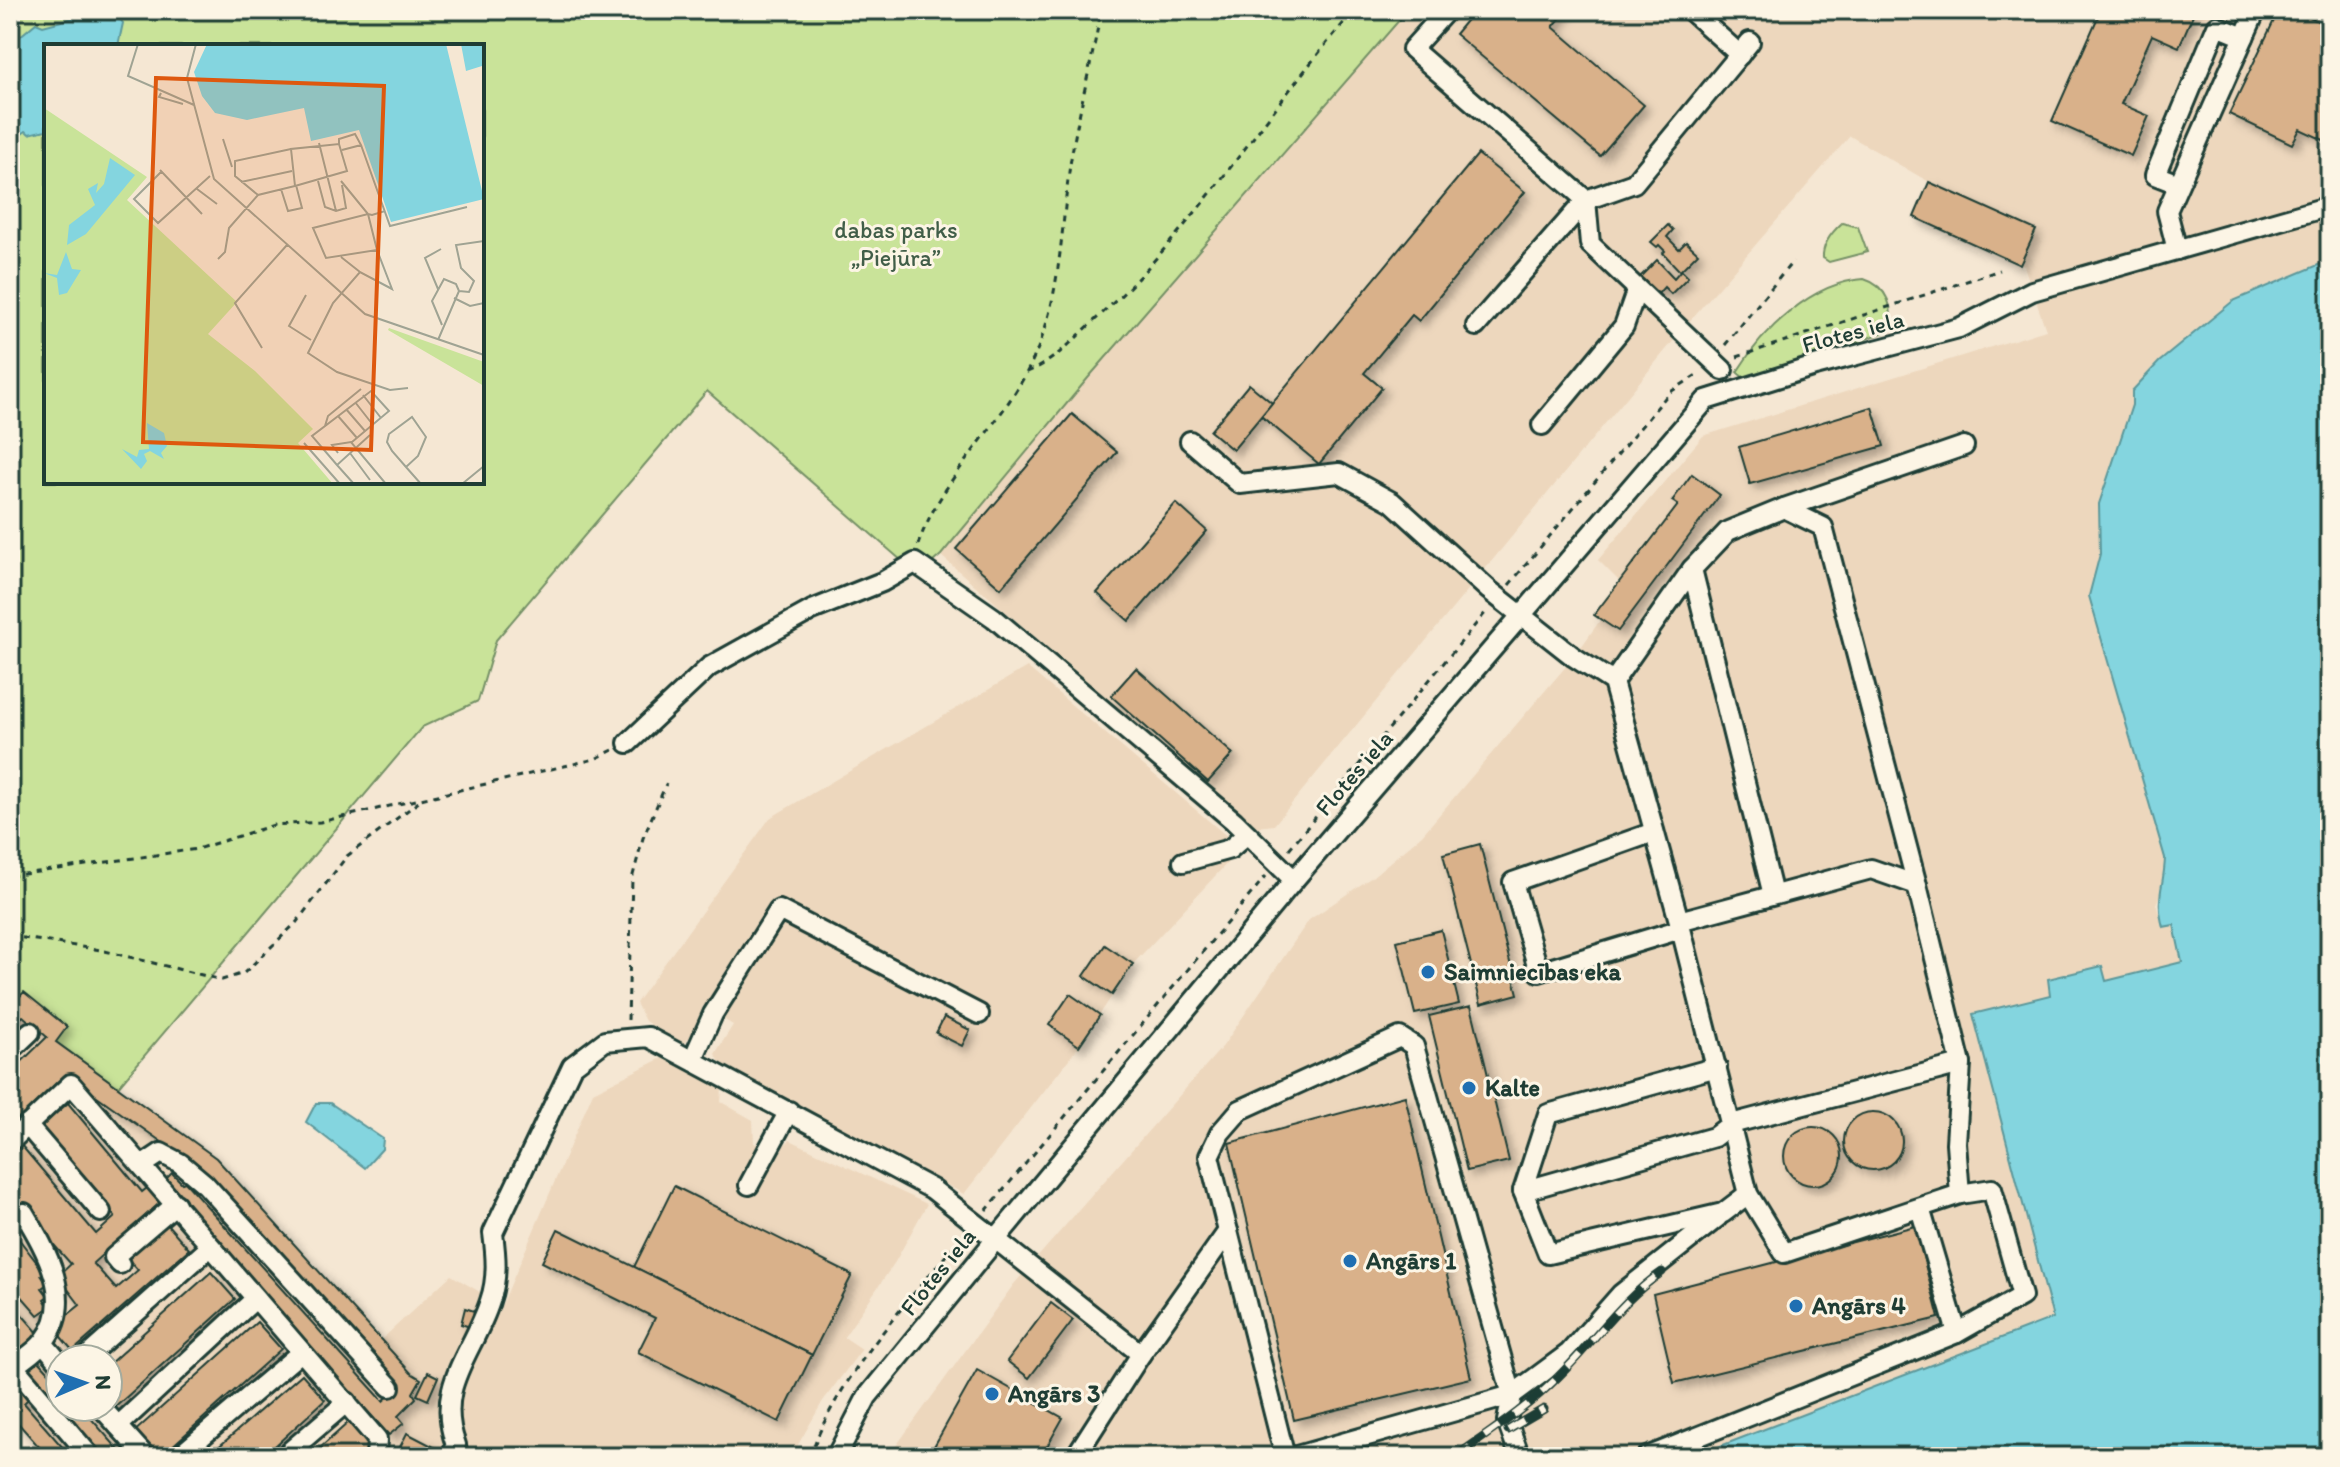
<svg xmlns="http://www.w3.org/2000/svg" width="2340" height="1467" font-family="Itim,sans-serif">
<style>
.built{fill:#edd7bd;fill-rule:evenodd}
.green{fill:#c9e399;stroke:#749066;stroke-width:2;fill-rule:evenodd}
.water{fill:#84d5df;stroke:#5c989b;stroke-width:2}
.building{fill:#d9b18a;stroke:#1f3d34;stroke-width:2;filter:url(#shadow)}
.lines{fill:none;stroke-linecap:round;stroke-linejoin:round}
.minor-casing{stroke:#1f3d34;stroke-width:24}
.path{stroke:#1f3d34;stroke-width:3;stroke-dasharray:6 6;stroke-linecap:butt}
.minor{stroke:#fcf5e5;stroke-width:18}
.rail-casing{stroke:#1f3d34;stroke-width:9}
.rail{stroke:#fcf5e5;stroke-width:6;stroke-dasharray:18;stroke-linecap:butt}
.poi-dot{fill:#1f6fb2;stroke:#fcf5e5;stroke-width:3}
.labels{text-anchor:middle;stroke-width:6;stroke-linejoin:round;paint-order:stroke}
.park-label{font-size:24px;fill:#415e48;stroke:#fcf5e5}
.street-label{font-size:24px;fill:#1f3d34;stroke:#fcf5e5}
.poi-label{font-size:24px;font-weight:bold;fill:#1f3d34;stroke:#fcf5e5;text-anchor:start}
.inset-road{fill:none;stroke:#9fa393;stroke-width:2}
.view{fill:#de580e;fill-opacity:0.15;stroke:#de580e;stroke-width:4}
.inset-edge{fill:none;stroke:#1f3d34;stroke-width:4}
</style>
<defs>
<filter id="shadow"><feDropShadow dx="5.5" dy="5.5" stdDeviation="4" flood-color="#0004"/></filter>
</defs>
<rect width="100%" height="100%" fill="#f5e7d3"/>
<filter id="ink" filterUnits="userSpaceOnUse"><feTurbulence type="fractalNoise" baseFrequency=".0125" numOctaves="2"/><feDisplacementMap in="SourceGraphic" scale="16" xChannelSelector="R" yChannelSelector="G"/><feConvolveMatrix kernelMatrix="1 2 1 2 8 2 1 2 1" color-interpolation-filters="sRGB"/></filter>
<g filter="url(#ink)">
<g class="built">
<polygon points="1408,10 2330,10 2330,260 2233,301 2159,362 2132,391 2132,405 2099,504 2100,554 2089,596 2165,858 2165,882 2156,904 2163,927 2174,924 2182,963 2105,981 2101,966 2048,979 2051,995 1973,1015 2053,1319 1692,1457 888,1457 1014,1284 1223,1046 1309,920 1372,877 1422,835 1574,657 1601,619 1594,615 1620,582 1598,560 1703,436 2046,330 2024,266 1914,217 1929,182 1850,136 1693,317 1274,825 1256,827 940,555 1088,378"/>
<polygon points="1027,667 1229,838 1230,860 1133,964 1079,1046 964,1194 722,1065 715,1054 733,1025 702,1006 704,1016 684,1045 645,1021 636,1003 770,818"/>
<path d="M24 992 67 1027 56 1043 216 1158 381 1340 451 1275 502 1305 593 1092 662 1058 722 1088 721 1102 753 1120 754 1143 776 1152 790 1140 927 1204 895 1262 844 1337 862 1349 823 1401 791 1457H48L10 1414V1006ZM60 1359H108V1407H60Z"/>
</g>
<g class="green">
<path d="M10 10H1408L1088 378 941 555 918 575 707 391 496 640 478 701 422 727 118 1087 56 1042 24 993 10 1006ZM46 46H482V482H46Z"/>
<path d="M1842 223 1858 227 1867 252 1829 262 1823 258C1822 244 1832 232 1842 223Z"/>
<path d="M1864 279C1887 286 1896 309 1888 331L1756 378 1746 380 1737 372C1763 330 1812 282 1864 279Z"/>
</g>
<g class="water">
<polygon points="77,11 98,17 115,13 123,23 118,46 46,46 46,130 29,134 26,131 16,138 10,152 10,37 19,37 36,23 43,26 73,18 70,14"/>
<path d="M2330 260V1457H1692L2053 1318 1973 1014 2050 995 2048 979 2102 966 2106 981 2182 962 2174 925 2163 927C2155 898 2164 887 2165 858L2089 596 2100 554 2099 504 2132 405V391L2159 362 2233 301Z"/>
<polygon points="316,1103 330,1103 383,1139 382,1149 365,1168 306,1122"/>
</g>
<g class="building">
<polygon points="1475,10 1567,10 1553,27 1644,105 1600,156 1455,34"/>
<polygon points="2101,10 2195,10 2179,47 2152,35 2121,104 2149,116 2131,156 2052,121"/>
<polygon points="2279,10 2295,10 2330,27 2330,143 2300,129 2292,144 2229,114"/>
<polygon points="1478,154 1525,192 1419,321 1412,315 1364,373 1382,388 1319,464 1261,416"/>
<polygon points="1929,182 2036,230 2020,265 1914,217"/>
<polygon points="1668,225 1673,230 1667,237 1679,249 1686,242 1698,253 1681,270 1688,277 1671,294 1664,287 1657,295 1639,278 1657,260 1674,278 1680,271 1663,253 1665,251 1659,245 1657,247 1651,242"/>
<polygon points="1249,384 1272,403 1233,450 1210,431"/>
<polygon points="1872,407 1884,446 1750,484 1739,447"/>
<polygon points="1072,414 1117,452 1001,588 956,549"/>
<polygon points="1692,474 1720,495 1618,631 1594,615 1678,505 1672,501"/>
<polygon points="1176,503 1207,531 1129,621 1097,593"/>
<polygon points="1136,668 1233,754 1208,782 1111,696"/>
<polygon points="1480,844 1518,994 1481,1004 1443,854"/>
<polygon points="1441,930 1459,1004 1415,1014 1397,941"/>
<polygon points="1105,945 1133,964 1112,995 1084,976"/>
<polygon points="24,992 67,1027 56,1042 216,1158 411,1373 421,1379 413,1393 416,1398 398,1416 404,1423 389,1435 162,1183 172,1173 182,1183 185,1182 383,1401 398,1388 201,1170 66,1074 10,1127 10,1073 47,1037 23,1016 10,1028 10,1006"/>
<polygon points="1070,994 1100,1015 1079,1046 1049,1025"/>
<polygon points="1471,1006 1509,1161 1467,1171 1429,1016"/>
<polygon points="944,1017 970,1030 962,1046 936,1033"/>
<polygon points="1405,1096 1471,1378 1294,1420 1229,1143"/>
<polygon points="68,1103 142,1192 152,1184 164,1199 93,1263 116,1289 138,1270 128,1259 167,1224 189,1249 73,1351 61,1337 60,1321 80,1305 58,1276 71,1264 20,1207 10,1216 10,1154 21,1145 96,1234 115,1217 40,1127"/>
<circle cx="1873" cy="1141" r="29"/>
<circle cx="1813" cy="1156" r="29"/>
<polygon points="674,1186 852,1275 812,1355 634,1267"/>
<polygon points="1915,1226 1939,1318 1674,1383 1653,1294"/>
<polygon points="558,1229 812,1355 779,1422 638,1352 655,1318 542,1262"/>
<polygon points="15,1234 44,1272 41,1275 47,1284 42,1288 48,1296 44,1299 49,1307 38,1315 10,1283 10,1238"/>
<polygon points="211,1272 235,1299 112,1410 108,1405 108,1365"/>
<polygon points="10,1301 39,1334 17,1354 10,1349"/>
<polygon points="1051,1303 1073,1320 1029,1378 1007,1361"/>
<polygon points="465,1308 474,1311 470,1327 461,1324"/>
<polygon points="257,1322 281,1349 160,1457 155,1457 133,1433"/>
<polygon points="38,1360 60,1384 60,1407 81,1407 125,1457 101,1457 24,1372"/>
<polygon points="977,1370 1063,1418 1041,1457 928,1457"/>
<polygon points="428,1372 438,1377 428,1400 417,1395"/>
<polygon points="302,1374 325,1400 263,1457 207,1457"/>
<polygon points="19,1384 30,1397 24,1403 71,1457 48,1457 10,1414 10,1392"/>
<polygon points="349,1422 373,1450 366,1457 310,1457"/>
<polygon points="407,1433 434,1447 429,1457 395,1457"/>
</g>
<g class="lines">
<g class="minor-casing">
<g id="minor">
<polyline points="1447,10 1412,49 1586,200 1590,244 1723,370"/>
<polyline points="1690,10 1740,55"/>
<polyline points="2178,184 2155,175 2217,26 2244,37"/>
<polyline points="2177,250 2167,211 2256,10"/>
<polyline points="1476,326 1586,200 1634,183 1750,42"/>
<polyline points="1542,425 1624,326 1637,289"/>
<polyline points="1190,441 1240,484 1339,473 1392,502 1489,590 1574,657 1613,682 1679,921 1871,869 1917,885 1961,1064 1956,1143 1960,1194 1784,1253 1748,1194 1679,921"/>
<polyline points="1784,508 1964,446"/>
<polyline points="1692,569 1773,895"/>
<polyline points="1613,682 1692,569 1728,531 1784,508 1823,527 1917,885"/>
<polyline points="628,743 709,667 812,610 882,582 915,563 994,618 1234,821 1294,880"/>
<polyline points="1654,832 1513,882 1539,972 1681,929"/>
<polyline points="1183,862 1230,849 1247,834"/>
<polyline points="10,1051 30,1032"/>
<polyline points="693,1059 713,1014 779,910 979,1014"/>
<polyline points="1717,1067 1548,1114 1523,1191 1548,1254 1723,1213 1748,1194"/>
<polyline points="27,1125 101,1212"/>
<polyline points="10,1142 71,1084 377,1439 376,1457"/>
<polyline points="143,1165 161,1153 180,1163 205,1184 390,1387"/>
<polyline points="749,1185 789,1111"/>
<polyline points="1523,1191 1714,1137 1731,1124 1961,1064"/>
<polyline points="1920,1208 1957,1333 2022,1296 1992,1189 1960,1194"/>
<path d="M10 1224 24 1213C46 1250 76 1301 44 1341 36 1352 21 1360 10 1370"/>
<polyline points="120,1264 114,1257 176,1204"/>
<polyline points="43,1343 60,1363"/>
<polyline points="1141,1354 1228,1231"/>
<polyline points="84,1359 209,1248"/>
<polyline points="10,1362 91,1457"/>
<polyline points="101,1407 146,1457"/>
<polyline points="118,1426 255,1299"/>
<polyline points="178,1457 300,1353"/>
<polyline points="283,1457 347,1402"/>
<path d="M450 1457 456 1445C434 1386 473 1354 490 1301 498 1278 496 1256 493 1233L572 1066 605 1041 648 1037 932 1189 1141 1354 1075 1457"/>
<polyline points="836,1457 867,1397 996,1239 1294,880 1706,400 1815,366 1959,328 2032,291 2330,206"/>
<polyline points="1285,1457 1209,1156 1220,1133 1240,1110 1400,1037 1414,1046 1512,1395 1507,1421 1520,1457"/>
<polyline points="1293,1457 1512,1395 1569,1353 1621,1294 1718,1217"/>
<polyline points="1647,1457 1957,1333"/>
</g>
</g>
<g class="path">
<polyline points="1725,345 1793,261"/>
<polyline points="1737,357 2000,270"/>
<path d="M1027 372C1054 362 1074 339 1095 320 1196 229 1265 112 1355 10"/>
<path d="M918 545C942 474 1005 424 1035 355 1061 297 1061 227 1070 165 1078 113 1092 62 1101 10"/>
<polyline points="1509,585 1669,393 1698,374"/>
<polyline points="1289,849 1486,612"/>
<polyline points="10,876 197,849 274,825 320,822 595,759 613,750"/>
<polyline points="10,936 101,950 222,980 244,973 296,923 347,856 420,801"/>
<polyline points="628,1020 632,879 643,838 666,784"/>
<polyline points="986,1211 1266,876"/>
<path d="M810 1457C833 1384 911 1296 962 1237"/>
</g>
<use href="#minor" class="minor"/>
<g class="rail-casing">
<g id="rail">
<polyline points="1508,1430 1544,1409"/>
<path d="M1455 1457C1490 1432 1527 1408 1558 1377 1594 1342 1621 1300 1662 1272"/>
</g>
</g>
<use href="#rail" class="rail"/>
</g>
</g>
<g class="poi-dot">
<circle cx="1428" cy="972" r="8"/>
<circle cx="1469" cy="1088" r="8"/>
<circle cx="1350" cy="1261" r="8"/>
<circle cx="1796" cy="1306" r="8"/>
<circle cx="992" cy="1394" r="8"/>
</g>
<g class="labels">
<g class="park-label">
<text x="896" y="238">dabas parks<tspan x="896" dy="28">„Piejūra”</tspan></text>
</g>
<g class="street-label">
<text transform="translate(1853 332) rotate(-15)" y="8">Flotes iela</text>
<text transform="translate(1354 773) rotate(-49)" y="8">Flotes iela</text>
<text transform="translate(938 1272) rotate(-51)" y="8">Flotes iela</text>
</g>
<g class="poi-label">
<text x="1444" y="980">Saimniecības eka</text>
<text x="1485" y="1096">Kalte</text>
<text x="1366" y="1269">Angārs 1</text>
<text x="1812" y="1314">Angārs 4</text>
<text x="1008" y="1402">Angārs 3</text>
</g>
</g>
<g transform="translate(44 44)">
<rect width="440" height="440" fill="#f5e7d3"/>
<path d="M0 64 103 133 83 156 193 258 164 290 211 327 269 385 254 399 289 440H0ZM345 284 440 318V342L344 286Z" fill="#c9e399"/>
<path d="M163 0H402L440 155 347 178 315 86 267 97 260 64 203 76 171 69 158 52 150 28ZM417 0H440L438 22 422 27ZM66 114 91 131 42 190 23 201 25 181 51 161 44 145 54 139 52 149 60 140ZM22 208 28 225 37 226 23 249 15 251 13 234 0 229 13 231ZM103 379 120 389 123 402 117 409 120 415 106 407 100 410 103 417 97 425 78 405 93 413 95 406 105 405Z" fill="#84d5df"/>
<path class="inset-road" d="M94 0 84 32 150 61M152 0 143 34 170 135 321 270 440 311M117 49 115 53 139 60M179 95 188 123M275 99 292 167M295 100V95L311 90 317 101 298 106M317 101 346 182 423 163M116 126 158 170M117 128 90 155 114 179 166 132M274 137 281 163 292 167 302 164 298 141M297 137 324 170 333 206 282 214 269 184 324 170 328 171 341 167M197 138 248 127M153 145 173 160M237 145 244 167 258 164 252 141M214 151 191 132V117L247 105M333 206 348 245 316 228 289 259 264 309 293 328 346 346 364 344M297 213 316 228M174 215 181 208 185 184 214 151 251 142 247 105 295 100 303 127 251 142M394 245 381 214 397 205M415 247 425 248 430 237 417 224 412 201 440 197M262 251 245 282 267 296M410 254 426 262 440 259M398 281 388 257 400 235 412 240 415 247M394 296 415 247M218 304 191 259 243 201M319 351 337 374M311 358 329 381M302 365 321 387M294 372 313 394M281 382 284 372 317 345M260 399 296 440M294 409 288 401 307 398 342 440M306 409 326 436M293 421 268 392 327 347 345 367 308 398M362 423 374 412 382 393 368 373 345 390 343 398 348 407 362 423 377 440M310 440 293 421 326 391M418 440 440 422"/>
<path class="view" d="M112 34 340 42 327 406 99 398Z"/>
<rect width="440" height="440" class="inset-edge"/>
</g>
<rect width="2340" height="1467" fill="none" stroke="#fcf5e5" stroke-width="40"/>
<rect x="20" y="20" width="2300" height="1427" fill="none" stroke="#1f3d34" stroke-width="3" filter="url(#ink)"/>
<g transform="translate(84 1383) rotate(88)"><circle r="38" fill="#fcf5e5" stroke="#a4ab9e" stroke-width="2"/>
<path d="M0-6L14 30L0 20L-14 30Z" fill="#1f6fb2"/>
<text y="-12" font-size="22" font-weight="bold" text-anchor="middle" fill="#1f3d34">N</text>
</g>
</svg>
